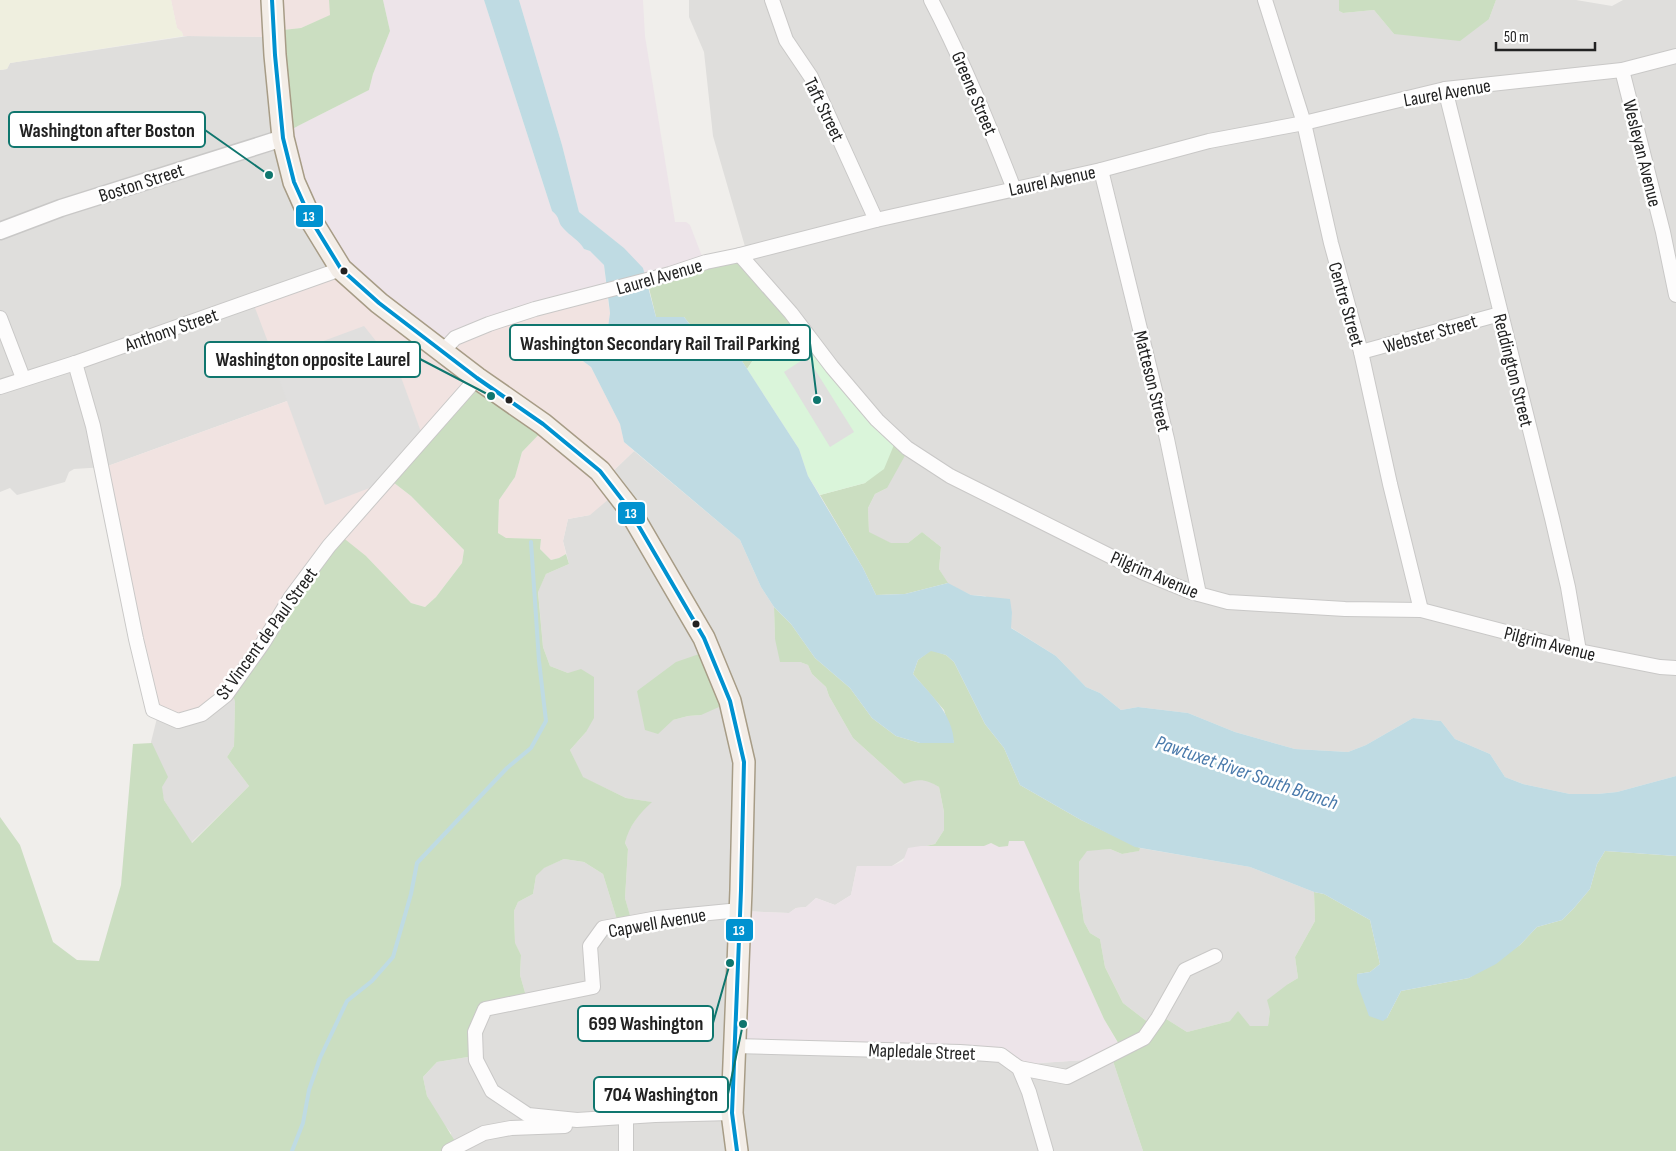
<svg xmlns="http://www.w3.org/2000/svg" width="1676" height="1151" font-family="'Sofia Sans Condensed',sans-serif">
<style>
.residential{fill:#dfdedc;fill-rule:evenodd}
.commercial{fill:#f1e3e1}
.industrial{fill:#ede4e9}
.farmland{fill:#efefdf}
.forest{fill:#cbdec1}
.park{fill:#daf5da}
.parking{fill:#e0dfde}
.water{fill:#bfdbe3}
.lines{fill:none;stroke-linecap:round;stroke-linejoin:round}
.stream{stroke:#bfdbe3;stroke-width:4}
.minor-casing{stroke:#c9c8c7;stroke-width:16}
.tertiary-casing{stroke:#c9c8c7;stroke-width:19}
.primary-casing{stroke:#a79c86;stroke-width:24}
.minor{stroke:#fdfcfc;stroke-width:14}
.tertiary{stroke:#fdfcfc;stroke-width:16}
.primary{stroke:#f3ede7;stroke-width:21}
.bus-1-casing{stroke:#fff;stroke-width:8}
.bus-1{stroke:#0092d0;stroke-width:4}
.bus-dot{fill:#222;stroke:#fff;stroke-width:2}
.labels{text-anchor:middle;stroke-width:5;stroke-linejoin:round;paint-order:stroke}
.street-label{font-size:19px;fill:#222;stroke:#fff}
.water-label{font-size:20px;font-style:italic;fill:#4a7aab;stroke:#fff}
.leader{fill:none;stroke:#0f766e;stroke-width:2}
.callout-dot{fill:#0f766e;stroke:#fff;stroke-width:2}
.callout{fill:#fff;stroke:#0f766e;stroke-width:2}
.callout-label{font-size:20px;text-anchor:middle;font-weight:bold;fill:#222}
.line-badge{stroke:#fff;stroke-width:2}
.badge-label{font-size:14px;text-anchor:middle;font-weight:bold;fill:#fff}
</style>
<rect width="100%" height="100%" fill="#f0eeeb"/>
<g class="residential">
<polygon points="689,0 1339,0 1339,11 1343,13 1374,10 1394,34 1489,19 1496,0 1576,0 1612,6 1623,0 1676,0 1676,776 1617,792 1597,794 1570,794 1523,784 1505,777 1490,754 1455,739 1441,721 1413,718 1366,745 1348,752 1295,749 1235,732 1188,713 1138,707 1121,710 1100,693 1086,687 1056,656 1010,627 1012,613 985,596 971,595 948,584 939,569 941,547 922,532 908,543 890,543 869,533 868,508 875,494 887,488 742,255 746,250 713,136 704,52 689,17"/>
<polygon points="188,36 272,37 336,261 290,400 105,467 74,469 69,472 65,482 17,495 10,488 0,492 0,70 7,69 10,63"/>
<path d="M634 451 740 540 761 587 774 607 775 639 800 662 808 665 812 674 826 687 829 696 853 738 904 784 913 780H928L939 787 944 812V830L935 844 921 847 892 866H857L851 895 835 905 816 898 806 907 796 908 789 913 741 911 1000 1054 1021 1068 1040 1063 1112 1058 1143 1151H453L451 1133 438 1117 427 1096 423 1077 437 1062 474 1056 484 1009 526 996 520 975 521 955 515 944 514 911 518 902 533 894 536 876 543 868 564 859 584 862 603 874 618 923 631 920 625 898 628 849 625 843 627 833 640 813 651 802 626 798 582 777 570 750 586 732 568 673 550 666 543 647 538 591 546 574 569 564 563 541 568 519 590 515 606 478ZM648 685 701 715 688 716 673 720 637 691Z"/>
<polygon points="232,692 235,702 234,746 227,757 249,786 191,843 164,800 151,742 158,714"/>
<polygon points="1140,848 1250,867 1314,892 1315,921 1295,957 1298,978 1288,984 1270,1011 1268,1026 1250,1026 1230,1021 1187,1032 1160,1015 1149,1023 1123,1003 1105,967 1100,939 1090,933 1084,922 1079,887 1079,862 1087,850 1110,849 1122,854 1138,851"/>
</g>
<g class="commercial">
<polygon points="171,0 329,0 331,15 301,28 274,31 272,37 183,36 182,32 177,28"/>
<polygon points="339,269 526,311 607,295 610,313 608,327 570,326 553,339 591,367 620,424 624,442 634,451 606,478 616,493 590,515 568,519 563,541 566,554 559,558 551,560 540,549 541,539 505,538 498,533 499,500 515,477 522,452 544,428 389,479 411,496 464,550 462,563 436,597 425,607 411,603 366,556 261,646 199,715 158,714 105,467 290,400 252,300"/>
</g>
<g class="industrial">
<polygon points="383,0 484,0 552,211 558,216 562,227 581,244 584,249 590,251 604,265 606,285 435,341 339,269 284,133 369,90 373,74 390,31"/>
<polygon points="519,0 643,0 645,36 675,222 686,222 690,225 703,259 647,280 624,248 579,212 562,145"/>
<polygon points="1024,840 1104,1019 1120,1047 1087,1060 1040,1063 1021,1068 1000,1054 734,1040 741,911 789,913 796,908 806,907 816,898 835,905 851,895 857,866 892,866 903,861 908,848 921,846 983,846 990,843 995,844 1008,841"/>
</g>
<polygon class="farmland" points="0,0 171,0 177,28 182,32 183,36 10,63 7,69 0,70"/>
<g class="forest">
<polygon points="329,0 383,0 390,31 373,74 369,90 284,133 274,31 301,28 330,15"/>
<polygon points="1339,0 1496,0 1489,19 1460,41 1394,34 1374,10 1343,13 1339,11"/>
<polygon points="736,255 802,328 770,335 747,369 742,361 735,338 696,332 684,317 656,317 647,280"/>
<path d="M473 380 545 428 522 452 515 477 499 500 498 533 506 538 541 539 540 549 551 560 559 558 566 554 569 564 546 574 538 592 543 647 550 666 568 673 581 669 594 677V718L586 732 570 750 583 777 626 798 652 802C639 814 629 826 625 843L628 849 625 898 631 919 618 923 603 874 584 862 564 859 544 868 536 876 533 894 518 902 514 911 515 943 521 955 520 975 526 996 484 1009 474 1056 437 1062 423 1077 427 1096 458 1146 453 1151H0V817L20 845 53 942 77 960 99 961 121 885 133 744 152 743 168 777 162 787 164 800 192 843 249 786 227 757 234 746 235 702 232 692 341 536 366 556 411 603 425 607 436 597 462 563 464 550 411 496 389 479Z"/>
<polygon points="896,440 907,452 887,488 875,494 868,508 869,532 891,543 908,543 922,532 941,547 939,569 948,583 905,594 876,595 863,568 820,495 865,483"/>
<path d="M774 607 791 624 815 658 850 688 872 718 896 736 920 743H954L944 710 913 674 918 660 931 650 946 655 954 662 985 724 1004 748 1020 785 1081 820 1140 848 1139 851 1122 854 1110 849 1087 851 1079 862V887L1084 922 1090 933 1100 939 1105 967 1123 1003 1149 1023 1160 1015 1187 1032 1230 1021 1238 1011 1250 1026H1268L1270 1011 1267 1000 1288 984 1298 978 1295 957 1315 921 1314 892 1324 894 1370 920 1380 964 1370 972 1357 974 1387 1018 1401 991 1469 978 1520 945 1537 927 1562 920 1574 908 1590 889 1597 864 1605 851 1676 856V1151H1143L1112 1058 1120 1046 1104 1019 1024 841H1009L1008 846 999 847 991 843 984 846H926L935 844 944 830V812L939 787C926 779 919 778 904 784L853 738 829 696 826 687 812 674 808 665 800 662H780L775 639Z"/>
<polygon points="705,652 728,703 701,715 688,716 673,720 658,734 645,730 637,691 676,662"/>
</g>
<polygon class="park" points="802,328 896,440 884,469 865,483 820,495 808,476 799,449 747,369 770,335"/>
<g class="parking">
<polygon points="364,326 398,369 421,432 380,484 325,505 272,360"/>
<polygon points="807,357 854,432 830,447 784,372"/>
</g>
<path class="water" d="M484 0H519L562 145 579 212 624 248 643 268 656 317H684L696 332 735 338 742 361 799 449 808 476 863 568 876 595 905 594 948 583 971 595 1010 599 1012 613 1011 628 1056 656 1086 687 1100 693 1121 710 1138 707 1188 713 1235 732 1295 749 1348 752 1366 745 1413 718 1441 721 1455 739 1490 754 1505 777 1523 784 1570 794H1597L1617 792 1676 776V856L1605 851 1597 864 1590 889 1574 908 1562 920 1537 927 1520 945 1496 964 1469 978 1401 991 1387 1018 1383 1021 1369 1016 1357 983V974L1370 972 1380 964 1370 920 1324 894 1314 892 1250 867 1135 847 1081 820 1020 785 1004 748 985 724 954 662 946 655 931 651 918 660 913 674C931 695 953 714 954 743H920L896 736 872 718 850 688 815 658 791 624 774 607 761 587 740 540 624 442 620 424 591 367 553 339 556 329 570 326 608 327 610 313 604 265 590 251 584 249C579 240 570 236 563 228 557 222 561 218 552 211Z"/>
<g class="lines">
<polyline class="stream" points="292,1151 303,1123 309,1090 320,1058 347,1001 372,981 393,957 411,894 417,863 507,768 531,748 546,721 539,661 531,542"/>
<g class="minor-casing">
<g id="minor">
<polyline points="772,0 786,40 811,77 876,220"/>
<path d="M931 0C963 61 989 125 1014 189"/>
<polyline points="1265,0 1304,123 1331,243 1361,352 1390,484 1421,610"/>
<polyline points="1622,70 1663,232 1676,295"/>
<polyline points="1445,89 1552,518 1568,587 1579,651"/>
<polyline points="1101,170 1167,439 1199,594"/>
<polyline points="740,255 791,313 832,367 877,420 907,448 950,476 1142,572 1191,592 1228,602 1345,609 1421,610 1579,651 1660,667 1676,668"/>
<polyline points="0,318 23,378"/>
<polyline points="443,351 455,338 489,324 535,309 670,274 706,262 740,255 876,220 1101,170 1209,141 1304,123 1445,89 1622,70 1676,56"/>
<polyline points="1361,352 1500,314"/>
<polyline points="75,363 93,426 136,639 153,710 178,721 202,714 226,695 263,643 291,597 329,546 477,378"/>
<polyline points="0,387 75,363 341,269"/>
<polyline points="734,1046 960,1052 1001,1055 1019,1068 1029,1092 1046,1151"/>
<polyline points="1019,1068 1067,1077 1144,1038 1158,1018 1185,970 1215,956"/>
<polyline points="732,1113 655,1115 577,1120 528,1115 492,1091 476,1060 475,1032 485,1009 593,987 590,946 603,928 658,918 740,910"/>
<polyline points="626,1118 626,1151"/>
<polyline points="449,1151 484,1133 511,1128 565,1126"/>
</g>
</g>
<g class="tertiary-casing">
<polyline id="tertiary" points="0,231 61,208 283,138"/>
</g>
<g class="primary-casing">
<polyline id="primary" points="272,0 275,55 283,138 294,182 311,220 341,269 379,303 477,378 543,424 600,471 627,506 704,638 730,701 744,762 741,890 732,1113 737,1151"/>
</g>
<use href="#minor" class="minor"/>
<use href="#tertiary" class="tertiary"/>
<use href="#primary" class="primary"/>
<g class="bus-1-casing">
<polyline id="bus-1" points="272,0 275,55 283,138 294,182 311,220 341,269 379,303 477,378 543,424 600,471 627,506 704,638 730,701 744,762 741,890 732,1113 737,1151"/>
</g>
<use href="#bus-1" class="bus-1"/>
</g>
<g class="bus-dot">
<circle cx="344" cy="271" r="4.5"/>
<circle cx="509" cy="400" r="4.5"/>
<circle cx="696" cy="624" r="4.5"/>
</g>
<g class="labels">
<g class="street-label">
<text transform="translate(1447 92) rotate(-10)" y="7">Laurel Avenue</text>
<text transform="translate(975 93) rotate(67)" y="7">Greene Street</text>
<text transform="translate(825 109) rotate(64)" y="7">Taft Street</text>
<text transform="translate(1643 153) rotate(76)" y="7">Wesleyan Avenue</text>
<text transform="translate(1052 180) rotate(-12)" y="7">Laurel Avenue</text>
<text transform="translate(141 182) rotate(-18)" y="7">Boston Street</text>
<text transform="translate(659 276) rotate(-16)" y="7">Laurel Avenue</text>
<text transform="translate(1347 304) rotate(74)" y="7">Centre Street</text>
<text transform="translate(171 329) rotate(-19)" y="7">Anthony Street</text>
<text transform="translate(1430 333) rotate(-16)" y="7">Webster Street</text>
<text transform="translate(1514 370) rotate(76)" y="7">Reddington Street</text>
<text transform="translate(1153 381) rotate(76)" y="7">Matteson Street</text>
<text transform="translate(1155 574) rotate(23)" y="7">Pilgrim Avenue</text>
<text transform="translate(266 633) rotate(-54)" y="7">St Vincent de Paul Street</text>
<text transform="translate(1550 643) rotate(14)" y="7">Pilgrim Avenue</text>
<text transform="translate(657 922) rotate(-10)" y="7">Capwell Avenue</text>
<text transform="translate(922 1051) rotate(2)" y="7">Mapledale Street</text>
</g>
<g class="water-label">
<text transform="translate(1247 772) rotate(19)" y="7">Pawtuxet River South Branch</text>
</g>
</g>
<path class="leader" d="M269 175L205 130M817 400L810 343M491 396L420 359M730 963L713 1023M743 1024L728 1094"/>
<g class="callout-dot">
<circle cx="269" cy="175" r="5"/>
<circle cx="817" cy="400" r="5"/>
<circle cx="491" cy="396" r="5"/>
<circle cx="730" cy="963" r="5"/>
<circle cx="743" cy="1024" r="5"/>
</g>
<g class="callout">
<rect x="9" y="112" width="196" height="35" rx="5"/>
<rect x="510" y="325" width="300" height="35" rx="5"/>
<rect x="205" y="342" width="215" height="35" rx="5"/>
<rect x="578" y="1006" width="135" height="35" rx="5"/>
<rect x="594" y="1077" width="134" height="35" rx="5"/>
</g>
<g class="callout-label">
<text x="107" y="137">Washington after Boston</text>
<text x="660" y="350">Washington Secondary Rail Trail Parking</text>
<text x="313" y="366">Washington opposite Laurel</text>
<text x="646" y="1030">699 Washington</text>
<text x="661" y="1101">704 Washington</text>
</g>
<g class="line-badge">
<rect x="295" y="204" width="29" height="24" rx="5" fill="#0092d0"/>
<rect x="617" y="501" width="29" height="24" rx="5" fill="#0092d0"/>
<rect x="725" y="918" width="29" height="24" rx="5" fill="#0092d0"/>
</g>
<g class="badge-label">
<text x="309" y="221">13</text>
<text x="631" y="518">13</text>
<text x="739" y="935">13</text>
</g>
<path d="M1496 42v8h99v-8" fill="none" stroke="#222222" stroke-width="2.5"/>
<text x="1504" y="42" font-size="15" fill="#222222" stroke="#ffffff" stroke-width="4" paint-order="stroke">50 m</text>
</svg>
